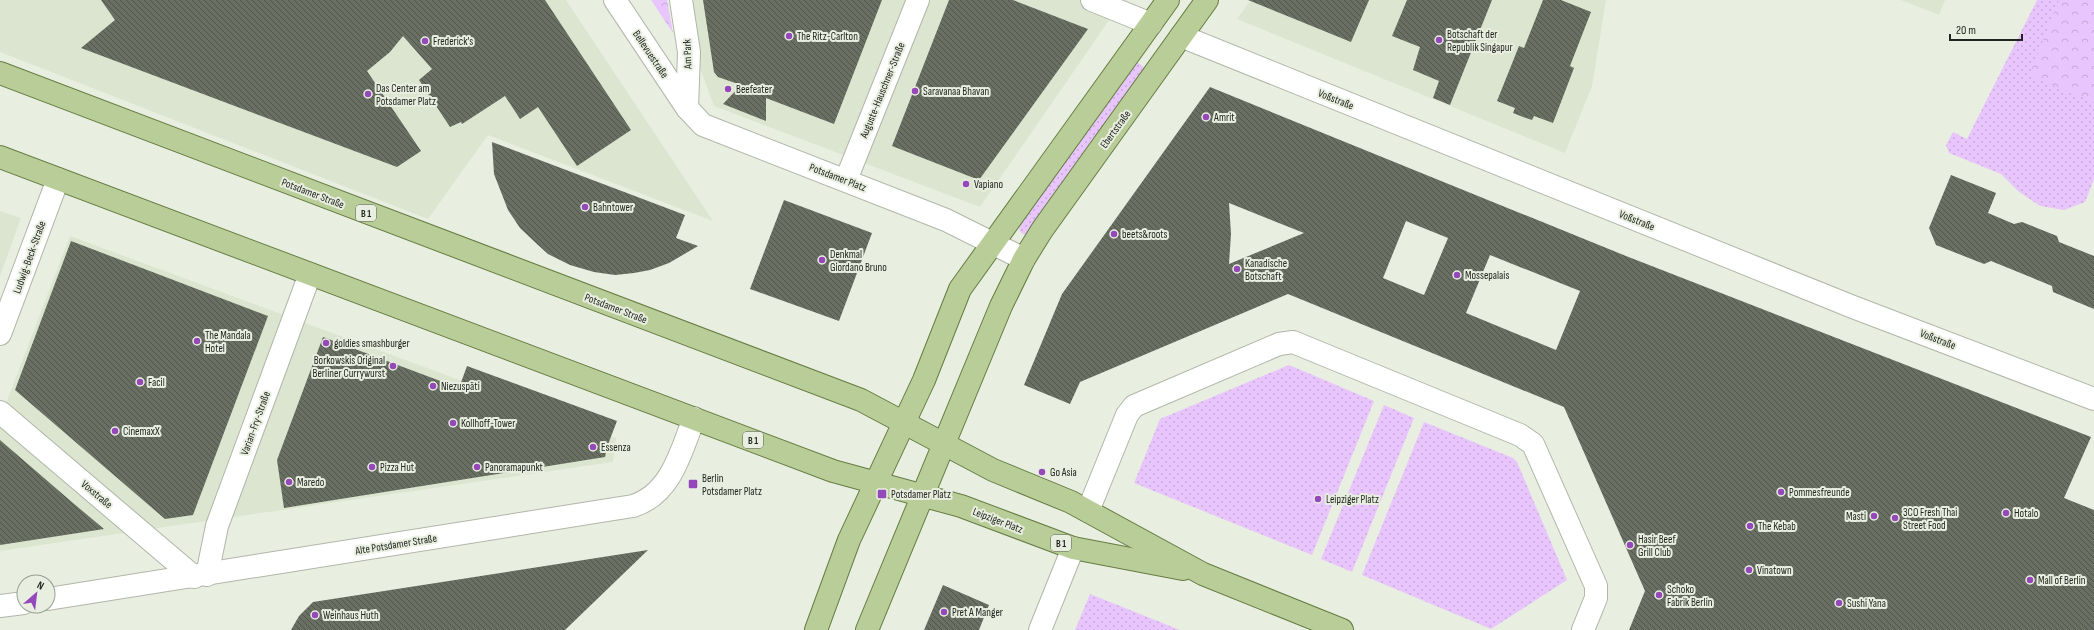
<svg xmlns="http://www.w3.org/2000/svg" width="2094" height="630" font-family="'Sofia Sans Condensed',sans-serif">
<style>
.built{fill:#dce5cf}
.grass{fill:url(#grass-dots)}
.forest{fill:url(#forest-crowns)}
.building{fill:url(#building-back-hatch);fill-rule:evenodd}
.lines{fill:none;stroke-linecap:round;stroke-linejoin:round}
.minor-casing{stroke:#b0b6a8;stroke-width:24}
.major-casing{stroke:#667c42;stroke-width:24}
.minor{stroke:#fff;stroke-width:22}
.major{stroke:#b9cd99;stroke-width:22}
.poi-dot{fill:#9548ba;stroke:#e9efe0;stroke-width:1.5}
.labels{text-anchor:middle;stroke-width:4;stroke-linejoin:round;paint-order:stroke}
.shield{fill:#e9efe0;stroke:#5e6259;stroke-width:1}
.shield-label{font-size:10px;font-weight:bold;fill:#22251f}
.poi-label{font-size:11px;fill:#22251f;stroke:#e9efe0;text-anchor:start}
.street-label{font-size:11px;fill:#22251f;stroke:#e9efe0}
</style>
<defs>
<pattern id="grass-dots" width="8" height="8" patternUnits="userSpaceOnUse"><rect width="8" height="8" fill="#e8c5fc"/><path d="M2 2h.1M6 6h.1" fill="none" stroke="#c7a9d8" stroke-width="1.8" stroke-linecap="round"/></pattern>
<pattern id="forest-crowns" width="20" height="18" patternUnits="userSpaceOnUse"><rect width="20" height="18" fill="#e8c5fc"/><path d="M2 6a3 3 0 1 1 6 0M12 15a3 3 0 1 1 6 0" fill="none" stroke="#c7a9d8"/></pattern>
<pattern id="building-back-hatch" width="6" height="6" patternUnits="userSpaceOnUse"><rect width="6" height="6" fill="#696f62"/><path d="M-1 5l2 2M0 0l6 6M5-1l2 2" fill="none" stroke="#51564c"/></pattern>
</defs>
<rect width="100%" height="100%" fill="#e9efe0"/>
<g class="built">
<polygon points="0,0 566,0 713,221 488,135 428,219 0,52"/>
<polygon points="690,0 1123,0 980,207 714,106 700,68"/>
<polygon points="1251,0 1606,0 1592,86 1565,153 1237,19"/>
<polygon points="1901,0 1945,0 1939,15"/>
<polygon points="0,211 21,218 0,276"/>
<polygon points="70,236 616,438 613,462 0,551 0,419"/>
</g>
<g class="grass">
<polygon points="2037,0 2094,0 2094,179 2085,202 2064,210 2040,206 2018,191 2001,174 1949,153 1946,145 1953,132 1967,139"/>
<polygon points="1137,62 1145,68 1027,233 1025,235 1020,232 1019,228 1021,224"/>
<polygon points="1289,365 1374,401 1312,555 1134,483 1160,419"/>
<polygon points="1384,405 1414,418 1352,572 1321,559"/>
<polygon points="1424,422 1513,458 1517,462 1567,580 1491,629 1362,575"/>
<polygon points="1090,594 1180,630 1075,630"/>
</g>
<g class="forest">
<polygon points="651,0 667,0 673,33"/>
<polygon points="2059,0 2094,0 2094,102 2029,76"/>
</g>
<g class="building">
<polygon points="101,0 545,0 631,130 577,166 538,107 520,119 505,96 462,124 461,122 450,127 419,80 432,69 403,36 390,52 367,71 421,151 397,167 81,48 115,20"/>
<polygon points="703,0 882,0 834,124 766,98 766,121 723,104 741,85 718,77 714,72"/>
<polygon points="949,0 1013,0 1088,29 979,180 892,146"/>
<polygon points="1248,0 1369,0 1351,42"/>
<polygon points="1407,0 1492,0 1450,105 1433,98 1439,81 1413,70 1420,47 1392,36"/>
<polygon points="1543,0 1561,0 1591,12 1570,66 1574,68 1553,123 1534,116 1532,120 1523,117 1513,113 1515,108 1497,101 1519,46 1524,48"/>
<path d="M1210 87 1626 256 2091 437 2064 498 2094 510V630H1629L1645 591 1564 407 1288 294 1080 382 1070 404 1024 385 1062 294ZM1229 203 1304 233 1229 264 1231 234ZM1406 221 1448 238 1424 295 1383 278ZM1490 255 1580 291 1556 350 1466 313Z"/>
<polygon points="492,142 685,215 676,238 698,246 669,263 650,270 634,273 615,275 594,272 570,265 548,254 538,245 520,228 508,210 494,174"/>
<polygon points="1951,175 1996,193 1988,213 2014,224 2022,222 2057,236 2059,242 2094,256 2094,309 2053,292 2052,286 1991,261 1984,264 1936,245 1929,228"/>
<polygon points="784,200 872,233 839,321 750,289"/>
<polygon points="71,241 268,316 193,515 165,519 15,390"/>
<polygon points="323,337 459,388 467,366 617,421 607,447 605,457 284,508 277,460"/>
<polygon points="0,440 73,503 104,529 0,545"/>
<polygon points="648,550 565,630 291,630 299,616 313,602"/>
<polygon points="943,585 989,605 979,630 924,630"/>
</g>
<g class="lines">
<g class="minor-casing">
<g id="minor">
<polyline points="615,0 687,108 703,125 946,220 1024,259"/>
<polyline points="681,0 689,52 687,108"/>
<polyline points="1092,0 1151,24"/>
<polyline points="1181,36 1853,307 2094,399"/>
<polyline points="846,180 918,0"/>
<polyline points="0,334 58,179"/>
<polyline points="0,412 194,577"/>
<polyline points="1088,511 1127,415 1134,406 1279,344 1293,342 1520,435 1533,444 1596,586 1596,598 1583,630"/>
<polyline points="207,575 217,526 310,274"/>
<path d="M48 599 633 506C671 494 681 452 694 418"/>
<polyline points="0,606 24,603"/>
<polyline points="1040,630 1073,548"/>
</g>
</g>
<g class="major-casing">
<g id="major">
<polyline points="0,73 861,400 993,470 1071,502 1203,574 1342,630"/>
<polyline points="0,157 833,471 961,506 1073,548 1183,569"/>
<polyline points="816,630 849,540 924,380 960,289 1168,0"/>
<polyline points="867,630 1001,306 1024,259 1042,230 1207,0"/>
</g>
</g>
<use href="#minor" class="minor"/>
<use href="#major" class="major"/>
</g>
<g class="poi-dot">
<circle cx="789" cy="36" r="4"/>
<circle cx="1439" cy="40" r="4"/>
<circle cx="425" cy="41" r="4"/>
<circle cx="728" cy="89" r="4"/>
<circle cx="915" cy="91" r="4"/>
<circle cx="368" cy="94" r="4"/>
<circle cx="1206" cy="117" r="4"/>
<circle cx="966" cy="184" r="4"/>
<circle cx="585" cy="207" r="4"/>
<circle cx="1114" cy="234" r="4"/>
<circle cx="822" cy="260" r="4"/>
<circle cx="1237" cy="269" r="4"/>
<circle cx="1457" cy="275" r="4"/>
<circle cx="197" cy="341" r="4"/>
<circle cx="326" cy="343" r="4"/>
<circle cx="393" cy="366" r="4"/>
<circle cx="140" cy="382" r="4"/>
<circle cx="433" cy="386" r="4"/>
<circle cx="453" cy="423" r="4"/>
<circle cx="115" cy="431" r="4"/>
<circle cx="593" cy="447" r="4"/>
<circle cx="372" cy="467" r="4"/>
<circle cx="477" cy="467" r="4"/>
<circle cx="1042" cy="472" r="4"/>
<circle cx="289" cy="482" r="4"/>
<rect x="688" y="479" width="10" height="10" rx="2"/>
<circle cx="1781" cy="492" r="4"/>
<rect x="877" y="489" width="10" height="10" rx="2"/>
<circle cx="1318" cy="499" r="4"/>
<circle cx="2006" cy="513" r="4"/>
<circle cx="1874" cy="516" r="4"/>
<circle cx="1895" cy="518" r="4"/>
<circle cx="1750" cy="526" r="4"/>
<circle cx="1630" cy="545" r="4"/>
<circle cx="1749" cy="570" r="4"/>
<circle cx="2030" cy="580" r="4"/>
<circle cx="1659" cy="595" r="4"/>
<circle cx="1839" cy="603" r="4"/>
<circle cx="944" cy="612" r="4"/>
<circle cx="315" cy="615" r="4"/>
</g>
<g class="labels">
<g class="shield">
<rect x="356" y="205" width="20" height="16" rx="3"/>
<rect x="743" y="432" width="20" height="16" rx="3"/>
<rect x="1051" y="535" width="20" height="16" rx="3"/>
</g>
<g class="shield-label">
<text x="366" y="217">B 1</text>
<text x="753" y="444">B 1</text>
<text x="1061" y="547">B 1</text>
</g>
<g class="poi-label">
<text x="1447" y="38">Botschaft der<tspan x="1447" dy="13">Republik Singapur</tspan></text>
<text x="797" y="40">The Ritz-Carlton</text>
<text x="433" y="45">Frederick‘s</text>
<text x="376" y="92">Das Center am<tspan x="376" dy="13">Potsdamer Platz</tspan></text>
<text x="736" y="93">Beefeater</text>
<text x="923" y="95">Saravanaa Bhavan</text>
<text x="1214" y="121">Amrit</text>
<text x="974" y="188">Vapiano</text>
<text x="593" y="211">Bahntower</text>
<text x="1122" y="238">beets&amp;roots</text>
<text x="830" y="258">Denkmal<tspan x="830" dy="13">Giordano Bruno</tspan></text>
<text x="1245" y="267">Kanadische<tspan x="1245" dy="13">Botschaft</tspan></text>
<text x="1465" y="279">Mossepalais</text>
<text x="205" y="339">The Mandala<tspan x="205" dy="13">Hotel</tspan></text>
<text x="334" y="347">goldies smashburger</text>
<text x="385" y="364" text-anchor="end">Borkowskis Original<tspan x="385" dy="13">Berliner Currywurst</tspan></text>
<text x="148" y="386">Facil</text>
<text x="441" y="390">Niezuspäti</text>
<text x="461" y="427">Kollhoff-Tower</text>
<text x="123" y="435">CinemaxX</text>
<text x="601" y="451">Essenza</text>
<text x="380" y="471">Pizza Hut</text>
<text x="485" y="471">Panoramapunkt</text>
<text x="1050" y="476">Go Asia</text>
<text x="702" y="482">Berlin<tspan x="702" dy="13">Potsdamer Platz</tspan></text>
<text x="297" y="486">Maredo</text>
<text x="1789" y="496">Pommesfreunde</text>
<text x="891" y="498">Potsdamer Platz</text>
<text x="1326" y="503">Leipziger Platz</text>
<text x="1903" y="516">3CO Fresh Thai<tspan x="1903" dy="13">Street Food</tspan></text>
<text x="2014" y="517">Hotalo</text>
<text x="1866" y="520" text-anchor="end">Masti</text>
<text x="1758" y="530">The Kebab</text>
<text x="1638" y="543">Hasir Beef<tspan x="1638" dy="13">Grill Club</tspan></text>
<text x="1757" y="574">Vinatown</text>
<text x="2038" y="584">Mall of Berlin</text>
<text x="1667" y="593">Schoko<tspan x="1667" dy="13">Fabrik Berlin</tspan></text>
<text x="1847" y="607">Sushi Yana</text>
<text x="952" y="616">Pret A Manger</text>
<text x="323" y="619">Weinhaus Huth</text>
</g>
<g class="street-label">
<text transform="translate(651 54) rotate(56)" y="4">Bellevuestraße</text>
<text transform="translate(687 54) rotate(-92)" y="4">Am Park</text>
<text transform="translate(882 90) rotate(-68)" y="4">Auguste-Hauschner-Straße</text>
<text transform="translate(1336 99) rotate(22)" y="4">Voßstraße</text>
<text transform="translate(1115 129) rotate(-54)" y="4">Ebertstraße</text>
<text transform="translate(838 177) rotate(21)" y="4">Potsdamer Platz</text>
<text transform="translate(313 193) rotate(21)" y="4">Potsdamer Straße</text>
<text transform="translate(1637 220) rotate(22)" y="4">Voßstraße</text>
<text transform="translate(29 257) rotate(-70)" y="4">Ludwig-Beck-Straße</text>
<text transform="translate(616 308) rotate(21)" y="4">Potsdamer Straße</text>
<text transform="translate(1938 339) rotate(21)" y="4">Voßstraße</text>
<text transform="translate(255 423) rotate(-70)" y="4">Varian-Fry-Straße</text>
<text transform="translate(97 494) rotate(40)" y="4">Voxstraße</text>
<text transform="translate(998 520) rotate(21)" y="4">Leipziger Platz</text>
<text transform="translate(396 544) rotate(-9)" y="4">Alte Potsdamer Straße</text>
</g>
</g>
<g transform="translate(36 594) rotate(28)"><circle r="19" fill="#e9efe0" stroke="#999e93"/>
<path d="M0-3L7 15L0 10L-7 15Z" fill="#9548ba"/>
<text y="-6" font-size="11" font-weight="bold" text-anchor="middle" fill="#22251f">N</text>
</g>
<path d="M1950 34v6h72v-6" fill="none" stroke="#22251f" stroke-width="2"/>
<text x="1956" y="34" font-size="12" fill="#22251f" stroke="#e9efe0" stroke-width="3" paint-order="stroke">20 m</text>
</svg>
